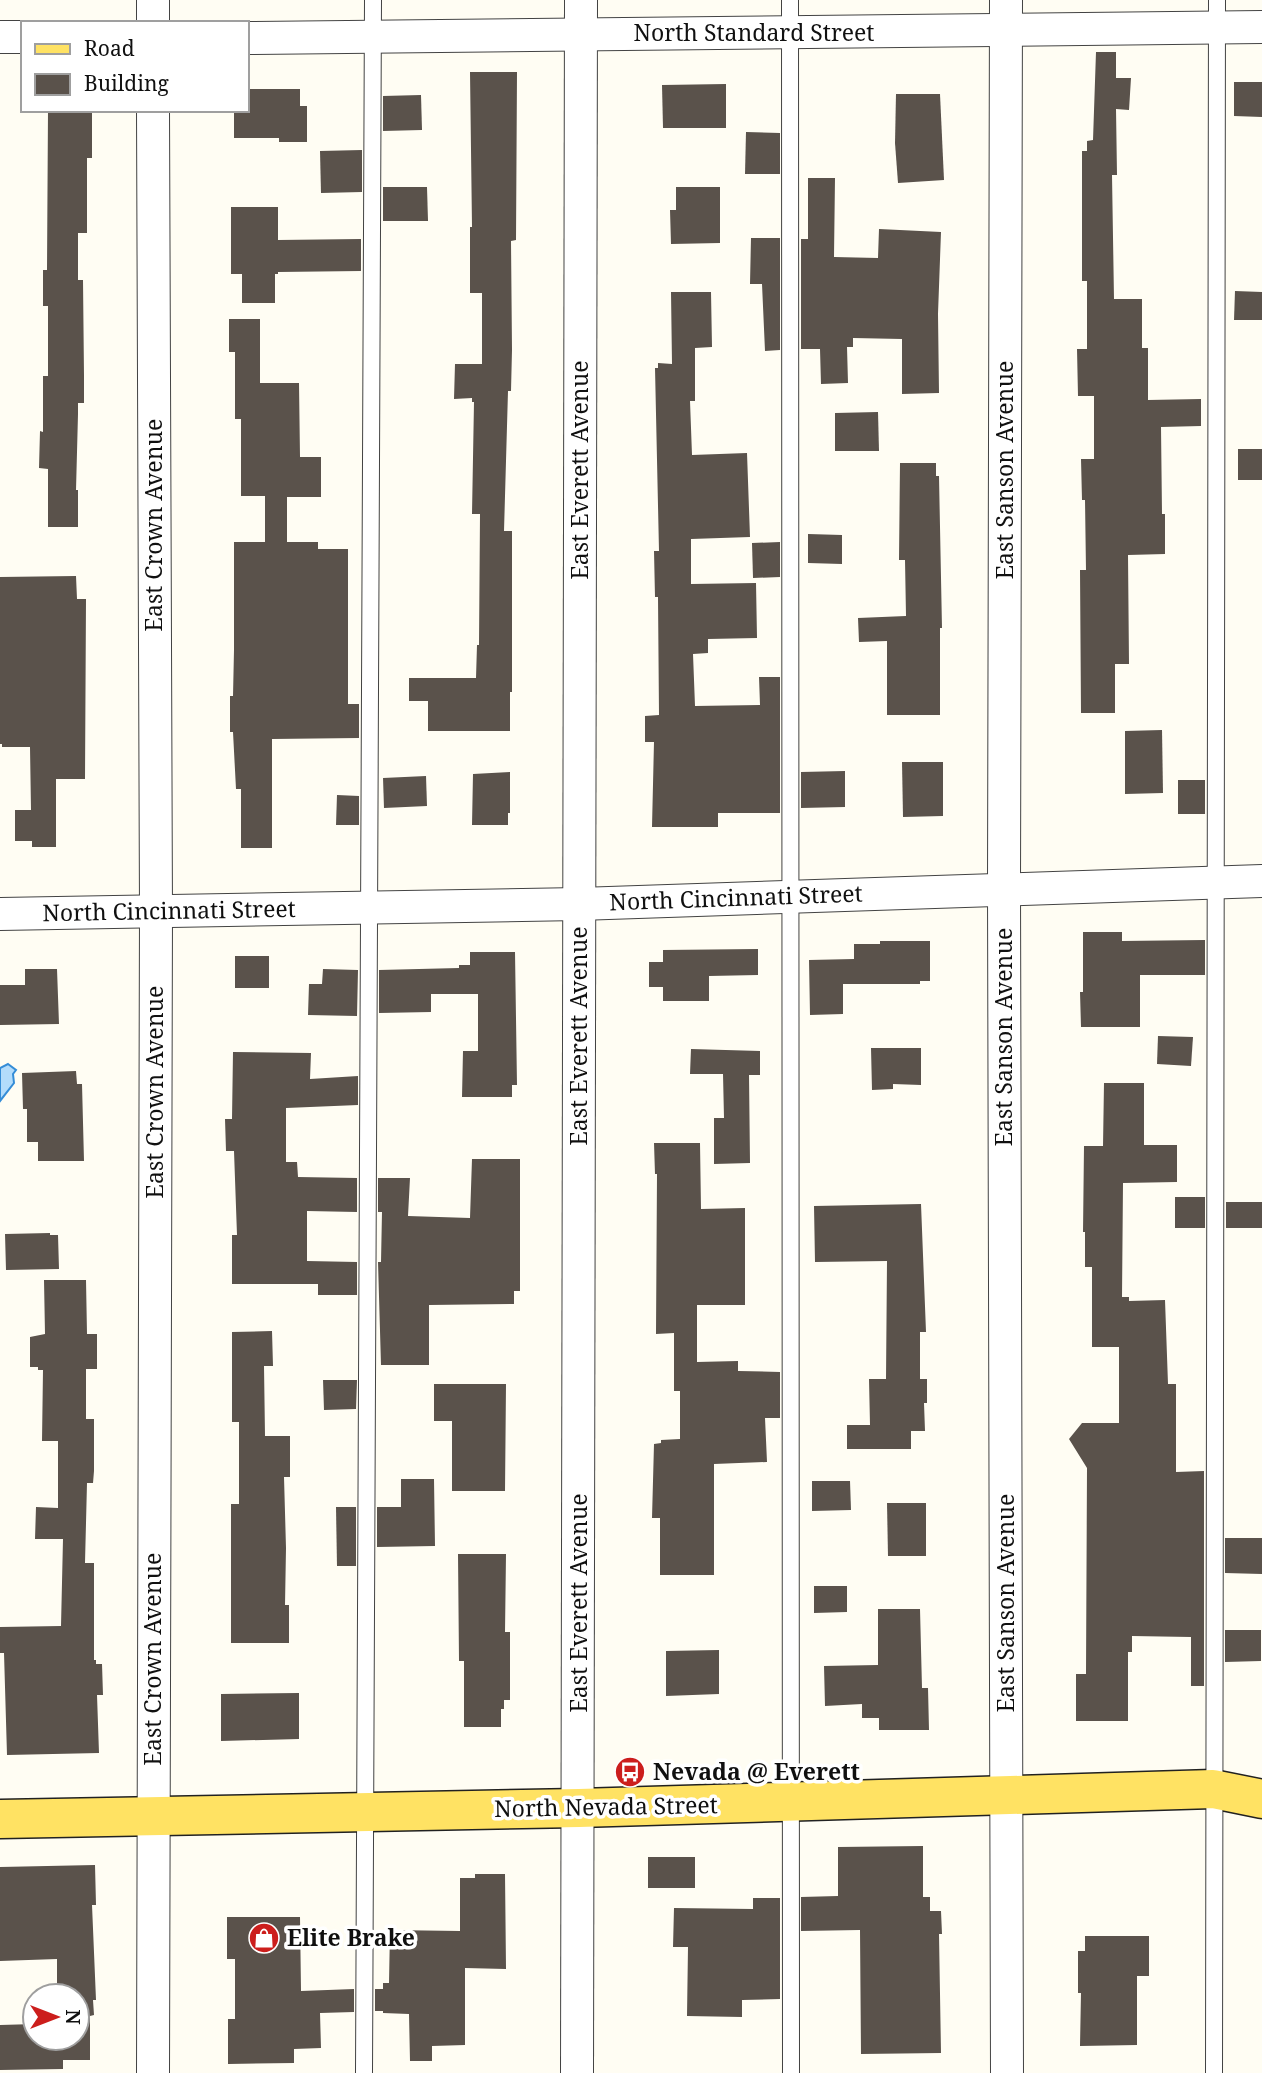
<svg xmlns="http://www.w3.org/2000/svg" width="1262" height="2073" font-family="'Noto Serif',serif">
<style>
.water{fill:#b3dcfb;stroke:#358dd7;stroke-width:2}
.building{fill:#5a524b}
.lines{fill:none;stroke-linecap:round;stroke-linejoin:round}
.service-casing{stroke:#434343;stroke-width:18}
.minor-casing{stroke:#434343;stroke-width:34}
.primary-casing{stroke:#212121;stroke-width:41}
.service{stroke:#fff;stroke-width:16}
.minor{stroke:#fff;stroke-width:32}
.primary{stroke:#ffe263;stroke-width:38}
.labels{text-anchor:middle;stroke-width:7;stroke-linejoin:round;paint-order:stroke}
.street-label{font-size:23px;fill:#101010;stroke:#fff}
.poi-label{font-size:23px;font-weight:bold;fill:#101010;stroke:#fff;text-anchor:start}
</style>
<rect width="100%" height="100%" fill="#fffdf3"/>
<polygon class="water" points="8,1064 16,1070 13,1074 14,1083 0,1101 0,1068"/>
<g class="building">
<polygon points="1096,52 1116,52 1116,78 1131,78 1129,110 1116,109 1117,175 1112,175 1114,299 1142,299 1142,348 1148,348 1148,400 1201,399 1201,426 1161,427 1162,514 1165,514 1165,554 1128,555 1129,664 1115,664 1115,713 1081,713 1080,570 1086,570 1085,500 1082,500 1081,459 1094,459 1094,396 1078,396 1077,349 1087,349 1087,281 1082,281 1082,151 1087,151 1087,141 1093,140"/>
<polygon points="470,72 517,72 516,240 511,241 512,350 511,391 508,391 504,531 512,531 512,692 510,692 510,731 428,731 428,701 409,701 409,678 476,678 477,645 479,645 480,514 472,514 474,402 472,402 472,398 454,399 455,364 482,364 482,293 470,293 470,227 472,227"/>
<polygon points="1234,82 1262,82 1262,117 1234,116"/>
<polygon points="726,84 726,128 663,128 662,85"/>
<polygon points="247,89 300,89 300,106 307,106 307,142 279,142 279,138 234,138 234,110 247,110"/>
<polygon points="896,94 940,94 944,180 898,183 895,143"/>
<polygon points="421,95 422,130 383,131 383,96"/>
<polygon points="48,110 92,110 92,158 87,158 87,233 78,233 78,280 83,280 84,376 84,403 78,403 78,414 76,490 78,490 78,527 48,527 48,469 39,468 40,431 43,432 43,376 48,376 48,306 43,306 43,270 47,270"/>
<polygon points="746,132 780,133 780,174 745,174"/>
<polygon points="362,150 362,192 321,193 320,151"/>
<polygon points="808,178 835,178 834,257 878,258 879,229 941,232 938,314 939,393 902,394 902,339 853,338 853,347 847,347 848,383 821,384 820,349 801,349 801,239 808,239"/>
<polygon points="383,187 427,187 428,221 383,221"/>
<polygon points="676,187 720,187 720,243 671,244 670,210 676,210"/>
<polygon points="231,207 278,207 278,240 361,239 361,271 278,272 278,274 275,274 275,303 242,303 242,274 231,274"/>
<polygon points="751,238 780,238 780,350 765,351 762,284 750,284"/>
<polygon points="1235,291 1262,292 1262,320 1234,320"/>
<polygon points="671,292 711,292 712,347 695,348 695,401 690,401 692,455 747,453 750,537 691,539 691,584 756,583 757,638 708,639 708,653 693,654 695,706 760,705 759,677 780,677 780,813 718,813 718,827 652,827 654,742 645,742 645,716 659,715 658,597 655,597 654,551 659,551 655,368 658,368 658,363 672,364"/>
<polygon points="229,319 260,319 260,383 299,383 300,457 321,457 321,497 287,497 287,542 318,542 318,549 348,549 348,704 359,704 359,738 272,739 272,848 241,848 241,789 236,789 233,732 230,732 230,696 233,696 234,650 234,542 265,542 265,496 241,496 241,419 235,419 235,352 229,352"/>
<polygon points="878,412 879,451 835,451 835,413"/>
<rect x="1238" y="449" width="24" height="31"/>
<polygon points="900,463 936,463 936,476 939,476 942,628 940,628 940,715 887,715 887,641 859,642 858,618 906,616 905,560 899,560"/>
<polygon points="808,534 842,535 842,564 808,563"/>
<polygon points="780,542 780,577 753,578 752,543"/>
<polygon points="76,576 77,599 86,599 85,779 56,779 56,847 32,847 32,841 15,841 15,810 31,810 30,747 2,747 2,744 0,744 0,577"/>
<polygon points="1162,730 1163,793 1125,794 1125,731"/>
<polygon points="902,762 943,762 943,816 903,817"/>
<polygon points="845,771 845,807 801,808 801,772"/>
<polygon points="510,772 510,813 508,813 508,825 472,825 473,774"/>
<polygon points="426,776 427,806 384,808 383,778"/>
<rect x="1178" y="780" width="27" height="34"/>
<polygon points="337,795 359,796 359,825 336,825"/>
<polygon points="1083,932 1122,932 1122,941 1205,940 1205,975 1140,975 1140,1027 1081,1027 1080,992 1083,992"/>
<polygon points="880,941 930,941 930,981 920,981 920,984 843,984 843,1014 810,1015 809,960 854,959 854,944 880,944"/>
<polygon points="758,949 758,975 709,976 709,1001 663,1001 663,987 649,987 649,962 663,962 663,950"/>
<polygon points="470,952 515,952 517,1085 512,1085 512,1097 462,1097 463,1051 478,1051 478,994 431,994 431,1012 379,1013 379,970 459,968 459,965 470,965"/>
<rect x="235" y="956" width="34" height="32"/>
<polygon points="25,969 57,969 59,1024 0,1025 0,985 25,985"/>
<polygon points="323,969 358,970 357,1016 308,1015 309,984 322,984"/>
<polygon points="1158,1036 1193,1037 1191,1066 1157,1064"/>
<polygon points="871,1048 921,1048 921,1085 893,1084 893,1089 872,1090"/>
<polygon points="691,1049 760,1051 760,1075 749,1075 750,1163 714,1164 714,1118 724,1118 723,1074 690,1074"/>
<polygon points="233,1052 311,1053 310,1079 358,1076 358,1105 286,1108 286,1162 297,1162 298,1177 357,1178 357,1212 307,1211 307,1261 357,1262 357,1295 318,1295 318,1284 232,1284 232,1235 237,1235 234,1151 226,1151 225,1119 232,1119"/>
<polygon points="76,1071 77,1084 82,1084 84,1161 38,1161 38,1142 27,1142 27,1109 23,1109 22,1073"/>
<polygon points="1104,1083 1144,1083 1144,1145 1177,1145 1177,1182 1123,1183 1122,1297 1129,1297 1129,1301 1165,1300 1168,1384 1176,1384 1176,1472 1204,1471 1204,1686 1191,1686 1191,1637 1132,1636 1132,1652 1128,1652 1128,1721 1076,1721 1076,1674 1086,1674 1087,1468 1069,1439 1082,1423 1119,1423 1119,1347 1092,1347 1092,1267 1085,1267 1085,1232 1083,1232 1084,1146 1103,1146"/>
<polygon points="654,1143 700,1143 701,1209 745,1208 745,1305 697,1305 697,1362 738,1361 738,1371 780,1372 780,1418 765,1418 767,1462 714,1464 714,1575 660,1575 660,1518 652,1518 654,1444 661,1443 661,1440 680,1439 680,1391 674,1391 674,1333 656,1334 657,1174 655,1174"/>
<polygon points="472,1159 520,1159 520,1291 514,1291 514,1304 429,1305 429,1365 381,1365 378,1262 381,1262 382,1212 378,1212 378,1178 410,1178 408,1216 470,1218"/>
<rect x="1175" y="1197" width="30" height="31"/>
<rect x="1226" y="1202" width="36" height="26"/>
<polygon points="921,1204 926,1332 920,1332 920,1379 927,1379 927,1403 924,1403 925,1431 911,1431 911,1449 847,1449 847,1425 870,1425 869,1379 886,1379 887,1261 815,1262 814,1206"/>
<polygon points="50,1233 50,1235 58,1235 59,1269 6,1270 5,1234"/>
<polygon points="44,1280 86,1280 87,1334 97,1334 97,1369 86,1369 86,1419 94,1419 94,1471 93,1483 87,1483 85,1563 94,1563 94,1660 96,1660 96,1664 102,1664 103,1695 97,1695 99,1753 7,1755 4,1653 0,1653 0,1627 61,1626 63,1539 35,1539 36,1507 58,1508 58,1441 42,1441 43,1370 38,1370 38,1367 30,1367 30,1337 45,1334"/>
<polygon points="272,1331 273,1366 264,1366 265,1436 290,1436 290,1477 284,1477 286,1548 285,1605 289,1605 289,1643 231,1643 231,1504 239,1504 239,1422 232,1422 232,1332"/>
<polygon points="323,1380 357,1380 356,1409 324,1410"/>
<polygon points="434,1384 506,1384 505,1491 452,1491 452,1421 434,1421"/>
<polygon points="401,1479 434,1479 435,1546 377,1547 377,1507 401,1507"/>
<polygon points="812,1481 850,1481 851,1510 812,1511"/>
<polygon points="887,1503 926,1503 926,1556 888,1556"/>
<polygon points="336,1507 356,1507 356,1566 337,1566"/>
<polygon points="1225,1538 1262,1538 1262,1574 1225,1573"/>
<polygon points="458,1554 506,1554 505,1632 510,1632 510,1700 504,1700 504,1709 501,1709 501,1727 464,1727 464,1661 459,1661"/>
<polygon points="814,1586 847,1586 847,1612 814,1613"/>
<polygon points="878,1609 920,1609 922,1688 928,1688 929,1730 879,1730 879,1718 862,1718 862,1704 825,1706 824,1666 878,1665"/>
<polygon points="1225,1630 1261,1630 1261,1661 1225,1662"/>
<polygon points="719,1650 719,1694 666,1696 666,1651"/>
<polygon points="299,1693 299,1739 221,1741 221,1694"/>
<polygon points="923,1846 923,1897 930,1897 930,1911 941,1911 942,1934 939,1934 941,2053 861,2054 860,1930 801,1931 801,1897 838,1896 838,1847"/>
<rect x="648" y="1857" width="47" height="31"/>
<polygon points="95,1865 96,1905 92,1905 96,2000 93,2000 94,2015 90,2016 90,2060 63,2060 63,2069 0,2070 0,2025 35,2024 35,2038 77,2038 77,1996 57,1996 57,1959 0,1961 0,1867"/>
<polygon points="475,1874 505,1874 506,1969 465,1968 465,2045 432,2046 432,2061 410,2061 409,2014 383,2013 383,2011 375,2011 375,1989 383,1989 383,1983 389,1983 390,1930 460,1931 460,1878 475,1878"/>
<polygon points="753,1898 780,1898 780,1999 742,2000 742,2017 687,2016 688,1947 673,1947 674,1908 753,1909"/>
<polygon points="227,1917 300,1917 301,1991 354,1989 354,2012 320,2013 321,2048 294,2049 294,2063 228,2064 228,2019 235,2019 235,1959 227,1959"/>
<polygon points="1085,1936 1149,1936 1149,1976 1137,1976 1137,2045 1080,2046 1081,1993 1078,1993 1078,1951 1085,1951"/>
</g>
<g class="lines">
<g class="service-casing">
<g id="service">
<polyline points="790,0 791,2073"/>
<polyline points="364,2073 373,0"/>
<polyline points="1214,2073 1217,0"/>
</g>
</g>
<g class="minor-casing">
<g id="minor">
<polyline points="1006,0 1004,889 1007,2073"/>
<polyline points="153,23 153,0"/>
<polyline points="0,37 23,37"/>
<polyline points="247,38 1262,27"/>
<polyline points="0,914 579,904 1262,881"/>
<polyline points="153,2073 156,912 153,110"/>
<polyline points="577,2073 581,0"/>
</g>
</g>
<g class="primary-casing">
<polyline id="primary" points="0,1819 579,1808 1213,1789 1262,1799"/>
</g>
<use href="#service" class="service"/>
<use href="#minor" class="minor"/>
<use href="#primary" class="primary"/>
</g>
<defs>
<g id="bus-disc" transform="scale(1.575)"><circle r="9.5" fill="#cc1e1c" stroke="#fff"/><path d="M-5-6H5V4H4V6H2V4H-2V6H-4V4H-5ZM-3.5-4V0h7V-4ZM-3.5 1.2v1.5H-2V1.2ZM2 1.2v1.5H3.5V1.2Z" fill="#fff"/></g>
<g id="shop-disc" transform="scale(1.575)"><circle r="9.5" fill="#cc1e1c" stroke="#fff"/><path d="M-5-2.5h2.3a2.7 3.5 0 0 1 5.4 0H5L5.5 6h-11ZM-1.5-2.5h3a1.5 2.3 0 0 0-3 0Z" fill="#fff"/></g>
</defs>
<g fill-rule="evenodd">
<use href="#bus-disc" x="630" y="1772"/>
<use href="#shop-disc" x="264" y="1938"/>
</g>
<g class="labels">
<g class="street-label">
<text x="754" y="41">North Standard Street</text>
<text transform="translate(580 470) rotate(-90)" y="8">East Everett Avenue</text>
<text transform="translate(1005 470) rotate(-90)" y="8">East Sanson Avenue</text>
<text transform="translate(154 525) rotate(-90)" y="8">East Crown Avenue</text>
<text transform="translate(736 898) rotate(-2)" y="8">North Cincinnati Street</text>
<text transform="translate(169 911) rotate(-1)" y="8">North Cincinnati Street</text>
<text transform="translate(579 1036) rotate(-90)" y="8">East Everett Avenue</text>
<text transform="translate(1004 1037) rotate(-90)" y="8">East Sanson Avenue</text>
<text transform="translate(155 1092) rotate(-90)" y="8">East Crown Avenue</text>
<text transform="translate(579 1603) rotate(-90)" y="8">East Everett Avenue</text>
<text transform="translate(1006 1603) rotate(-90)" y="8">East Sanson Avenue</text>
<text transform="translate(153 1659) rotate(-90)" y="8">East Crown Avenue</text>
<text transform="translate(606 1807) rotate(-1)" y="8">North Nevada Street</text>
</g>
<g class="poi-label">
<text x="653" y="1780">Nevada @ Everett</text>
<text x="287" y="1946">Elite Brake</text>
</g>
</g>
<rect x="21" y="21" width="228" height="91" fill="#ffffff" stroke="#9f9f9f" stroke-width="2"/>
<rect x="35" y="44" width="35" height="10" fill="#ffe263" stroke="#9f9f9f" stroke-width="2"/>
<text x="84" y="56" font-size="21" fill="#101010">Road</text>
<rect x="35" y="74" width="35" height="21" fill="#5a524b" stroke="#9f9f9f" stroke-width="2"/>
<text x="84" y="91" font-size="21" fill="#101010">Building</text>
<g transform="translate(56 2017) rotate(90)"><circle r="33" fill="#ffffff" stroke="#9f9f9f" stroke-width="2"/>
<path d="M0-5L12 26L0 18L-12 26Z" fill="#cc1e1c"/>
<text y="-10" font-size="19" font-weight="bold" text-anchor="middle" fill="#101010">N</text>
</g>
</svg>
